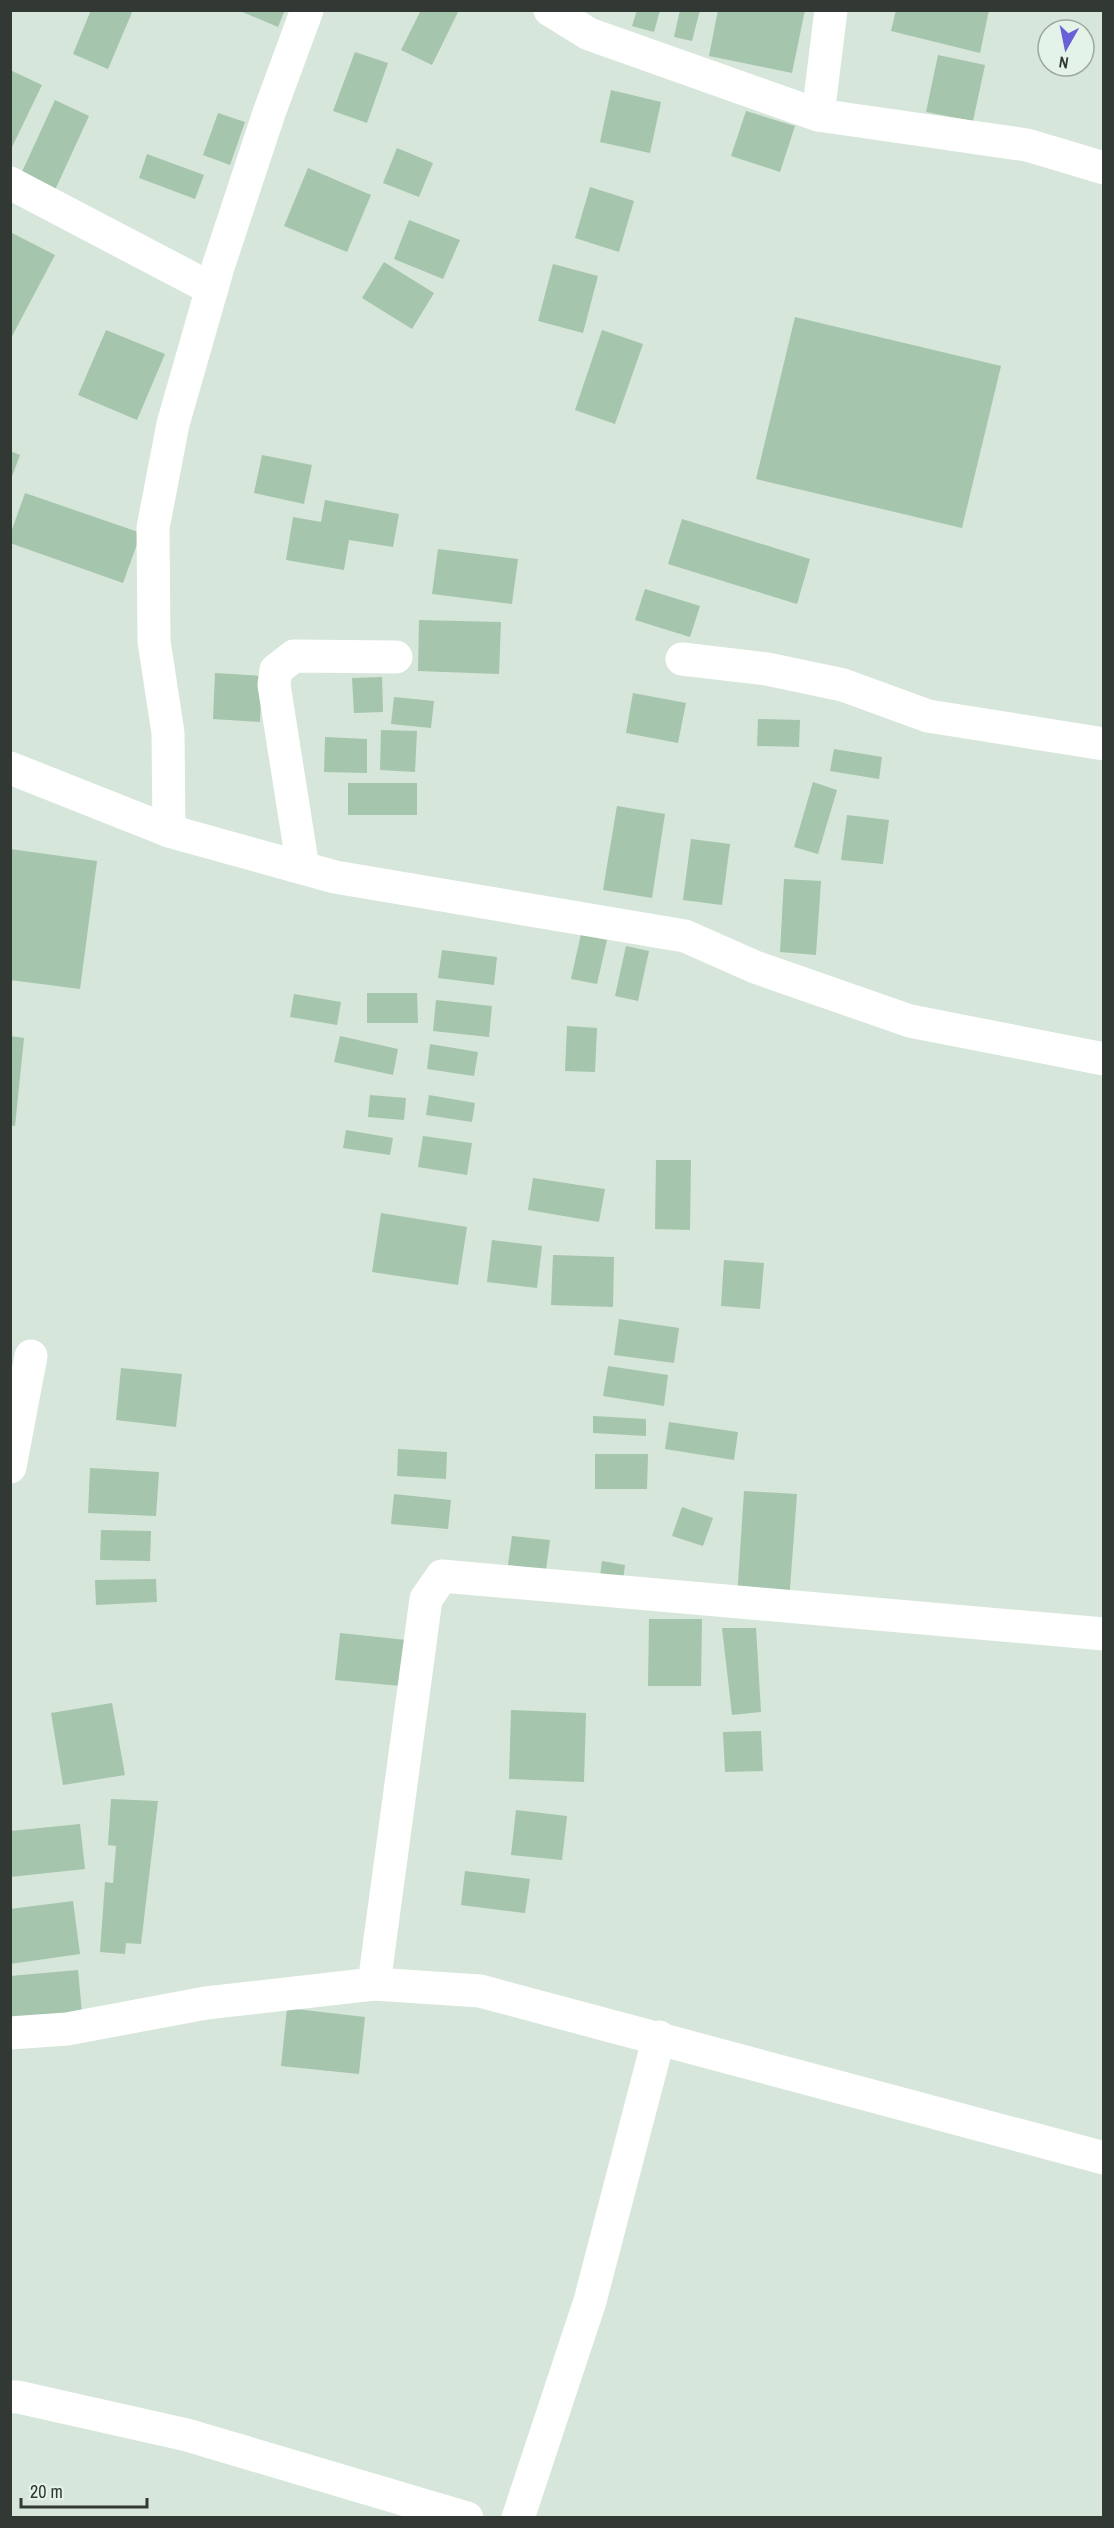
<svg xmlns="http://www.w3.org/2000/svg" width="1114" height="2528" font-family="'Archivo Narrow',sans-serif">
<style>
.building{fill:#a5c5ad}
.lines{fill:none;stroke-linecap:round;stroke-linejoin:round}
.minor{stroke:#fff;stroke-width:33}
</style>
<rect width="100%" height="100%" fill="#d6e6da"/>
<g class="building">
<polygon points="91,10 133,10 108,69 73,54"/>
<polygon points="238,10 285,10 278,27"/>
<polygon points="421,10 459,10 432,65 401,50"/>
<polygon points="637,10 660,10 654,32 632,26"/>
<polygon points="680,10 700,10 692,41 674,37"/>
<polygon points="718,10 805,10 792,73 709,56"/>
<polygon points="896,10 989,10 980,53 891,31"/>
<polygon points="355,52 388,63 367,123 333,111"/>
<polygon points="938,55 985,65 973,121 926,112"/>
<polygon points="10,70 42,85 12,147 10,146"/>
<polygon points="611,90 661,102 650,153 600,142"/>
<polygon points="55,100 89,116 55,190 21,174"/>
<polygon points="746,111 795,126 780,172 731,156"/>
<polygon points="218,113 245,122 230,165 203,155"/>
<polygon points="397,148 433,163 419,197 383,183"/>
<polygon points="147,154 204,175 195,199 139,178"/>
<polygon points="308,168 371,195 347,252 284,226"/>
<polygon points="590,187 634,201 619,252 575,238"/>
<polygon points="409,220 460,240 443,279 394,259"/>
<polygon points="10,232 55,255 10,340"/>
<polygon points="384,262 434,293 412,329 362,298"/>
<polygon points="553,264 598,276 583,333 538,321"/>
<polygon points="795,317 1001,366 962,528 756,479"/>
<polygon points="106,330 165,354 137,420 78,395"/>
<polygon points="602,330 643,344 615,424 575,410"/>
<polygon points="10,451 20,455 11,479 10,479"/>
<polygon points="262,455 312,465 304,504 254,493"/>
<polygon points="25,493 141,533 123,583 10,543 10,535"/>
<polygon points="325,500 399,514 393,547 349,540 344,570 286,560 293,517 321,522"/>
<polygon points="682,519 810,559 797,604 668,564"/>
<polygon points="438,549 518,559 512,604 432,594"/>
<polygon points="645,589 700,606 690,637 635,620"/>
<polygon points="419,620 501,622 499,674 418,671"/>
<polygon points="215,673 262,676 260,722 213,719"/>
<polygon points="382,677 383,712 354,713 352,678"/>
<polygon points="633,693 686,703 678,743 626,733"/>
<polygon points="394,697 434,701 431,728 391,724"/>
<polygon points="758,719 800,720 799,747 757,746"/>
<polygon points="381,730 417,731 415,772 380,770"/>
<polygon points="325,737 367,739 367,773 324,772"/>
<polygon points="834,749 882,757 879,779 830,771"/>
<polygon points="813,782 837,790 818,854 794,847"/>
<rect x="348" y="783" width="69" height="32"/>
<polygon points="617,806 665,814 652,898 603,890"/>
<polygon points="847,815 889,820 883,864 841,860"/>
<polygon points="691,839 730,844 722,905 683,900"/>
<polygon points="10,849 97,861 80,989 10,980"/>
<polygon points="784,879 821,881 816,955 780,952"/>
<polygon points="581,934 607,940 597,984 571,979"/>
<polygon points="626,946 649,951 638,1001 615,996"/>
<polygon points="442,950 497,957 494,985 438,978"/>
<polygon points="367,993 417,993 418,1023 367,1023"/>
<polygon points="294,994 341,1002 337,1025 290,1017"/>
<polygon points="436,1000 492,1006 489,1037 433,1031"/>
<polygon points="567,1026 597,1028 595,1072 565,1071"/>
<polygon points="10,1036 24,1038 15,1126 10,1125"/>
<polygon points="340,1036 398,1049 393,1075 334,1062"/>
<polygon points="430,1044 478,1052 474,1076 427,1069"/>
<polygon points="370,1095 406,1098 404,1120 368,1117"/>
<polygon points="429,1095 475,1103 472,1122 426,1115"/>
<polygon points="346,1130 393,1138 390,1155 343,1148"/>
<polygon points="423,1136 472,1143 467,1175 418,1167"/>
<polygon points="656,1160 691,1160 690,1230 655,1229"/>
<polygon points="533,1178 605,1189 599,1222 528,1210"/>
<polygon points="381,1213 467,1227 458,1285 372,1272"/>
<polygon points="492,1240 542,1246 537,1288 487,1282"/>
<polygon points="553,1255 614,1257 613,1307 551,1305"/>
<polygon points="724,1260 764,1263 760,1309 721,1306"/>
<polygon points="619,1319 679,1328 674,1363 614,1355"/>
<polygon points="608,1366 668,1375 664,1406 603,1396"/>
<polygon points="121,1368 182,1374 176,1427 116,1420"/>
<polygon points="593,1416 646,1419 646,1436 593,1433"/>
<polygon points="669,1422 738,1432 734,1460 665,1449"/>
<polygon points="398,1449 447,1452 446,1479 397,1476"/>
<polygon points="595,1454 648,1454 647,1489 595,1489"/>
<polygon points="90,1468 159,1472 156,1516 88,1513"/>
<polygon points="744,1491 797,1494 789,1602 737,1598"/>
<polygon points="394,1494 451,1500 448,1529 391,1524"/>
<polygon points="682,1507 713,1518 703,1546 672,1536"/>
<polygon points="101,1530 151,1531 150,1561 100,1560"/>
<polygon points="512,1536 550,1540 546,1570 508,1565"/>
<polygon points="602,1561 625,1565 622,1588 599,1584"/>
<polygon points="156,1579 157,1602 96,1605 95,1580"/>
<polygon points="649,1619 702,1619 701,1686 648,1686"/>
<polygon points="722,1628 756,1628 761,1712 732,1715"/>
<polygon points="340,1633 416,1641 412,1687 335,1680"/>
<polygon points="112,1703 125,1775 63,1785 51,1713"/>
<polygon points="511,1710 586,1713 584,1782 509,1779"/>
<polygon points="761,1731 763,1771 725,1772 723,1732"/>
<polygon points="111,1799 158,1801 141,1944 126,1943 125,1954 100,1952 105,1882 113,1883 116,1846 108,1845"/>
<polygon points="516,1810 567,1816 562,1860 511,1855"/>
<polygon points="80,1824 85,1869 10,1877 10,1831"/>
<polygon points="465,1871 530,1879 525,1913 461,1905"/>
<polygon points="73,1901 80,1954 10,1964 10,1909"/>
<polygon points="78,1970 82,2013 10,2019 10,1976"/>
<polygon points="287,2008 365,2017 359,2074 281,2066"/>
</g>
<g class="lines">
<g class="minor">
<polyline points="550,10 589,34 818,115 1027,145 1104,168"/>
<polyline points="818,115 831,10"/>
<polyline points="10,183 212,289"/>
<polyline points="682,659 767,669 843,685 928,716 1104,744"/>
<polyline points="10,768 169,831 335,877 685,936 755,967 910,1021 1104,1059"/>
<polyline points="169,831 168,733 154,641 153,528 173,424 218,267 269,113 307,10"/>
<polyline points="303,868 274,685 276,670 294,656 396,657"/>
<polyline points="10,1467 31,1356"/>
<polyline points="374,1984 426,1599 442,1576 1104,1634"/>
<polyline points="10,2033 67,2029 206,2003 374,1984 480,1991 1104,2158"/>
<polyline points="10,2397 18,2397 187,2435 467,2518"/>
<polyline points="518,2518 590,2301 659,2037"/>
</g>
</g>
<rect width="1114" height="2528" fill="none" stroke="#323934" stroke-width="24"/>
<g transform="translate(1066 48) rotate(189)"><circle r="28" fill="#e3f3e7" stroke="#9ca99f" stroke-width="1.5"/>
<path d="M0-4.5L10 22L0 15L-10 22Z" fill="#6760d9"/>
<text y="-9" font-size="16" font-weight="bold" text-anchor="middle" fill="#323934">N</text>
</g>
<path d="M21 2498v9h126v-9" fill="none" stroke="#323934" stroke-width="3"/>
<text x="30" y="2498" font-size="18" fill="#323934" stroke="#e3f3e7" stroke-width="4.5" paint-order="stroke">20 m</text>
</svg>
